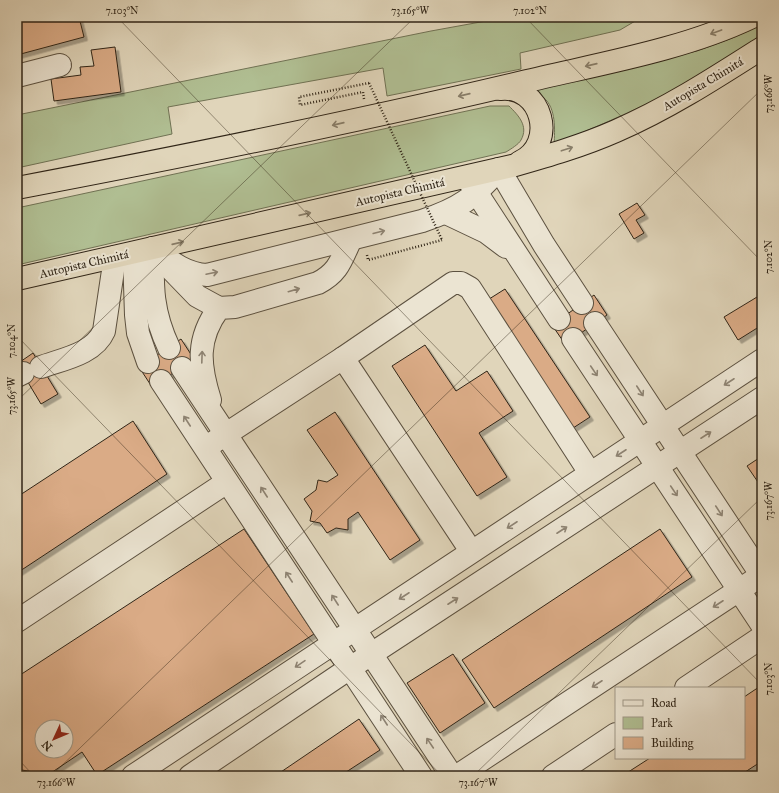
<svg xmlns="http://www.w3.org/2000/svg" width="779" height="793" font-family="'IM FELL Great Primer',serif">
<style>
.green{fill:#b0be92;stroke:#707254}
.building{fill:#daab86;stroke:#302517;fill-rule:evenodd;filter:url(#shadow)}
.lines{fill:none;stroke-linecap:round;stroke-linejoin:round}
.minor-casing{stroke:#5c5140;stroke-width:24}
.highway-casing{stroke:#302517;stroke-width:24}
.path{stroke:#302517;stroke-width:2.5;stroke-dasharray:1 2;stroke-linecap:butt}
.minor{stroke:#ebe4d2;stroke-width:22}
.highway{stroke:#e0d5ba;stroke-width:22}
.path-bridge{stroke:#302517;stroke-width:2.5;stroke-dasharray:1 2;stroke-linecap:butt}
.oneway{stroke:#887d68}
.oneway2{stroke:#8e8474}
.ticks{fill:none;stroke:#302517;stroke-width:1;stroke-opacity:0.45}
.labels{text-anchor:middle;stroke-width:4;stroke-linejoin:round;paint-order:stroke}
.street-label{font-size:12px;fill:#302517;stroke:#ebe4d2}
.neatline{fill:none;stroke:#302517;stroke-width:1.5}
.ticks-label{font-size:10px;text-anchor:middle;fill:#302517}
</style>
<defs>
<filter id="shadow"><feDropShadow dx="3.5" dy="3.5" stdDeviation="0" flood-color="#0004"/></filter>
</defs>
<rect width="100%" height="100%" fill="#e0d5ba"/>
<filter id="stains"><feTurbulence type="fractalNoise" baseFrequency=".005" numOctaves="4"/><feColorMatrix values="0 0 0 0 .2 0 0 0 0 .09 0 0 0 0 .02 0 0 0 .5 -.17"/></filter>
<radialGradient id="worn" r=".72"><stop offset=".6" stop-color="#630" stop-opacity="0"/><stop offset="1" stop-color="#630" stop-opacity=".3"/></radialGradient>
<g class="green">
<polygon points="508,17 642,17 620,30 520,53 521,69 387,96 383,68 168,107 172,134 17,168 17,115 431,31"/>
<path d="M762 23V34C700 82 627 115 554 144 555 130 556 108 544 98 540 94 532 92 527 89L629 65 697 51 735 37Z"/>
<path d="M490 106H509C518 115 529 126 521 140 519 144 511 149 506 152L17 265V208Z"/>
</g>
<g class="building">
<polygon points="17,17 79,17 84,37 17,55"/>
<polygon points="115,47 121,92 54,101 51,79 81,75 80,67 94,66 91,50"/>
<polygon points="637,203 645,215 636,220 644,233 634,239 619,214"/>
<polygon points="505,289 590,417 570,430 486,301"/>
<polygon points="762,294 762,325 738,340 724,317"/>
<polygon points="594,295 607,315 565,344 552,325"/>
<polygon points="181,339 194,359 152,387 139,367"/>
<polygon points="425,345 456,391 487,371 513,411 479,433 507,477 477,496 392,366"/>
<polygon points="33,353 58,394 41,404 17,364"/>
<polygon points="335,412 420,540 390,560 358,512 348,519 348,530 336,528 327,533 320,523 310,521 312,511 304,499 316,490 318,480 327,482 338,475 307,430"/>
<polygon points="133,421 167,474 17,573 17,497"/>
<polygon points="762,456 762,488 747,466"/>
<path d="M244 529 314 634 97 775 82 752 48 775 17 769V677ZM42 727H66V751H42Z"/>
<polygon points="660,529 692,577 494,708 462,660"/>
<polygon points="453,654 485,703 440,733 407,683"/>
<polygon points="762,685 762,761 739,776 622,776 650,758 744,758 744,697"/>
<polygon points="359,719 380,750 340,776 275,776"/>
</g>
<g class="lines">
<g class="minor-casing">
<g id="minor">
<polyline points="17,76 60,65"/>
<polyline points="469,181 559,319"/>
<polyline points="446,213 486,232 506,247"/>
<path d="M153 248C170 261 185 274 207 275L422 221C461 208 472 199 499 169L544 245 582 303"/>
<path d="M153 248C152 287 152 312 169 348"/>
<polyline points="134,253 136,315 138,333 148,362"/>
<polyline points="168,266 197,296 219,308"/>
<polyline points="595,323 762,576"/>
<polyline points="573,339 762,625"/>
<polyline points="343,358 453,283 461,283 470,288 590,473"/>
<path d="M41 367C63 359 94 354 104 331L115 257"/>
<polyline points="182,368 452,776"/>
<polyline points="17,376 23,373"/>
<polyline points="161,381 421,776"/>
<path d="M210 400C199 365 196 339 219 308L235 307 318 283C339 272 341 260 351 239"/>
<polyline points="214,442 343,358 471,551"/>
<polyline points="17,621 227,482"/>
<polyline points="686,688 762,637"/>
<polyline points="133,776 762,360"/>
<polyline points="190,776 350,668 762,398"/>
<polyline points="457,776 762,575"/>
<polyline points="553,776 616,734"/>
</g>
</g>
<g class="highway-casing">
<g id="highway">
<path d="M500 89C542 84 558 144 520 162"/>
<path d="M17 188C186 156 355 122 523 82 598 64 683 50 752 17"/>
<path d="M17 279 512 166C547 156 582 146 616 131 667 109 715 78 762 48"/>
</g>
</g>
<g class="path">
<polyline points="364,99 363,92 300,105 299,97 369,83"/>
<polyline points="367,255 368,260 442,240"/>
</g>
<use href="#minor" class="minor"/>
<use href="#highway" class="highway"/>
<polyline class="path-bridge" points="369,83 442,240"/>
</g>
<defs><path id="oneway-shaft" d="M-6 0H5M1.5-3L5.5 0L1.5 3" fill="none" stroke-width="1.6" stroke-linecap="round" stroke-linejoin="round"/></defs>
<g class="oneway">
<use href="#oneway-shaft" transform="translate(716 32) rotate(160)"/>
<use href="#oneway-shaft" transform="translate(591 65) rotate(167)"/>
<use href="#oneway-shaft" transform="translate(464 95) rotate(167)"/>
<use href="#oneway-shaft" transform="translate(338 124) rotate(167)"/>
<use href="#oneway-shaft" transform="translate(567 149) rotate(-18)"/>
<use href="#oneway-shaft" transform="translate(305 214) rotate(-13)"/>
<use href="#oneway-shaft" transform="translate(178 243) rotate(-13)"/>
</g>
<g class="oneway2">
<use href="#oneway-shaft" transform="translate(379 232) rotate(-14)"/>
<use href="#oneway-shaft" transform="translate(212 273) rotate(-12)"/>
<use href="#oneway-shaft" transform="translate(294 290) rotate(-16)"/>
<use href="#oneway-shaft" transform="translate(202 357) rotate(-88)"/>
<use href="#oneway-shaft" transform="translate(594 371) rotate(56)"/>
<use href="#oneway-shaft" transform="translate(729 382) rotate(147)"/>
<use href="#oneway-shaft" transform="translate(640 391) rotate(57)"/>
<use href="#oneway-shaft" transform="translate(187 421) rotate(-123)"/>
<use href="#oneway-shaft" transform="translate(706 435) rotate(-33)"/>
<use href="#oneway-shaft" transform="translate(621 453) rotate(147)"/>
<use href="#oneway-shaft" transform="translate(674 491) rotate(56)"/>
<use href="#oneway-shaft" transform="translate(264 492) rotate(-123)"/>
<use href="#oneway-shaft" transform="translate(719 511) rotate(57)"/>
<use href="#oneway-shaft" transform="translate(512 525) rotate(147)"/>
<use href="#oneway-shaft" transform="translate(562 530) rotate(-33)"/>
<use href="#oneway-shaft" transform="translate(289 577) rotate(-123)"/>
<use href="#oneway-shaft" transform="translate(404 596) rotate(147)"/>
<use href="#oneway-shaft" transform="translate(335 600) rotate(-123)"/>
<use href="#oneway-shaft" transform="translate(453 601) rotate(-33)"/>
<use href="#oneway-shaft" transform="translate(718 604) rotate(147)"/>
<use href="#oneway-shaft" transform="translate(300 664) rotate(146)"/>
<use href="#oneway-shaft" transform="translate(597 684) rotate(147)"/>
<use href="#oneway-shaft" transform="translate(384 720) rotate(-123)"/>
<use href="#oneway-shaft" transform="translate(430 743) rotate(-124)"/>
</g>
<path class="ticks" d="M117 17 762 685M525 17 762 262M17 336 442 776M17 401 415 17M17 758 34 776M51 776 762 89M473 776 762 497"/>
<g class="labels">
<g class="street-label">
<text transform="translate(703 84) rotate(-31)" y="4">Autopista Chimitá</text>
<text transform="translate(400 192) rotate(-13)" y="4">Autopista Chimitá</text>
<text transform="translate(84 264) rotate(-13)" y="4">Autopista Chimitá</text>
</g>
</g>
<rect width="779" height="793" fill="none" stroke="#e0d5ba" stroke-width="44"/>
<rect x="615" y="687" width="130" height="72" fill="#ebe4d2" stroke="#a09887"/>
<rect x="623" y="700" width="20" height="6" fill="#ebe4d2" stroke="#a09887"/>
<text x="651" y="707" font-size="12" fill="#302517">Road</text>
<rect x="623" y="717" width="20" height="12" fill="#b0be92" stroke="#a09887"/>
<text x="651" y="727" font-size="12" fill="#302517">Park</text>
<rect x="623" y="737" width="20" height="12" fill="#daab86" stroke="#a09887"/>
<text x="651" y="747" font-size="12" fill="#302517">Building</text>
<g transform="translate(54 739) rotate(226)"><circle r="19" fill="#ebe4d2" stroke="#a09887"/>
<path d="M0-3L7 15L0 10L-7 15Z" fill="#8f2418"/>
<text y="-6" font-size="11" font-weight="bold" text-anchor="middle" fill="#302517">N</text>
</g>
<rect x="22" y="22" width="735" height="749" class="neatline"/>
<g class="ticks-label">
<text x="122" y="14">7.103°N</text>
<text x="410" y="14">73.165°W</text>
<text x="530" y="14">7.102°N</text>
<text transform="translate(768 94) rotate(-90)" y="4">73.166°W</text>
<text transform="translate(768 257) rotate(-90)" y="4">7.102°N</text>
<text transform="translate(11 341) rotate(-90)" y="4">7.104°N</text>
<text transform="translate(11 396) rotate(-90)" y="4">73.165°W</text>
<text transform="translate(768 501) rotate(-90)" y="4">73.167°W</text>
<text transform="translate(768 679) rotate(-90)" y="4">7.103°N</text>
<text x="56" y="786">73.166°W</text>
<text x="478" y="786">73.167°W</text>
</g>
<rect width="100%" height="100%" filter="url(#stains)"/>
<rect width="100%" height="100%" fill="url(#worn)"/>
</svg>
